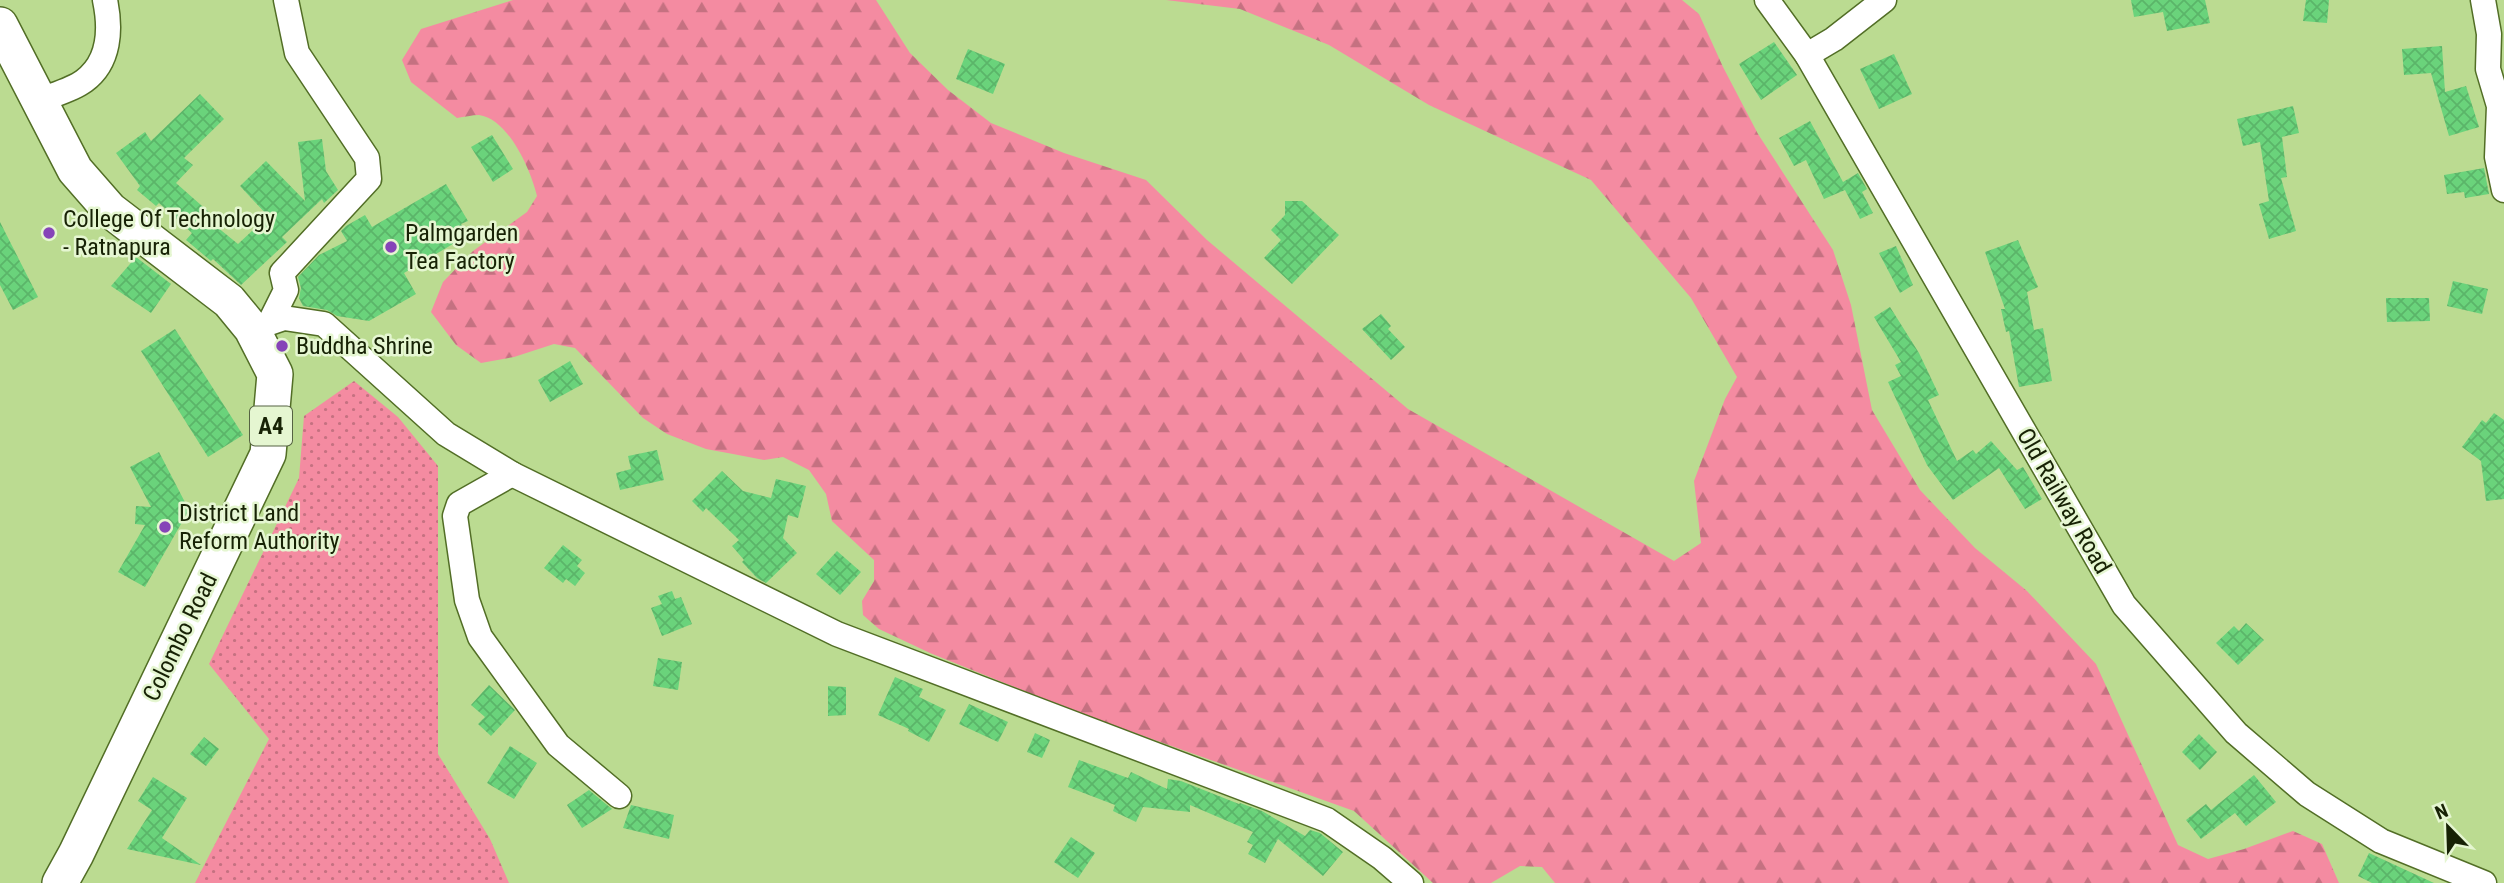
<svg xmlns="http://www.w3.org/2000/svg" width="2504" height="883" font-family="'Roboto Condensed',sans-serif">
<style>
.grass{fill:url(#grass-dots)}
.forest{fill:url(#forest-firs)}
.building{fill:url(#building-cross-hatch)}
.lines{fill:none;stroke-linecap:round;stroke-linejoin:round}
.minor-casing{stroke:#526e26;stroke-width:27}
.highway-casing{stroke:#526e26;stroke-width:38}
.minor{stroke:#fff;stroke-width:24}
.highway{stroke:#fff;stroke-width:35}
.poi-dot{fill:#8644b8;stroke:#e5f6d1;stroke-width:2.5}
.labels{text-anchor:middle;stroke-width:5;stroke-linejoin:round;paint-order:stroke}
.shield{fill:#e5f6d1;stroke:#556242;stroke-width:2}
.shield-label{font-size:23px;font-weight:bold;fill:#172205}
.poi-label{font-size:24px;fill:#172205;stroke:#e5f6d1;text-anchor:start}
.street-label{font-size:24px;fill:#172205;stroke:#e5f6d1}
</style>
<defs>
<pattern id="grass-dots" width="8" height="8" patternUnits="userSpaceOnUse" patternTransform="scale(1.75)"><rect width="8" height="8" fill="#f48ba1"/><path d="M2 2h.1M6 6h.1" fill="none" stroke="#c57181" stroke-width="1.8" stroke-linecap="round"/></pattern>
<pattern id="forest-firs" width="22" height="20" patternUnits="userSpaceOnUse" patternTransform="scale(1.75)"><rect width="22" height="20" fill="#f48ba1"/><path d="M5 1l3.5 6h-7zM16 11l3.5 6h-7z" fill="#c57181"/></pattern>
<pattern id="building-cross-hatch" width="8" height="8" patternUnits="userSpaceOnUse" patternTransform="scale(1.75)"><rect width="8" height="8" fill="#6ad37b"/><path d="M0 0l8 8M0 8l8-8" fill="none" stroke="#5bb569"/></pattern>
</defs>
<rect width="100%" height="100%" fill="#bbdb91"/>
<polygon class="grass" points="354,381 398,417 438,466 438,754 490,839 509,883 195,883 269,739 209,664 299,478 304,416"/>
<path class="forest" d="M513 0H876L910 53 948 90 991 123 1064 153 1146 180 1207 240 1408 409 1674 561 1701 543 1694 481 1725 399 1737 377 1691 298 1591 180 1429 105 1329 45 1240 9 1166 0H1682L1699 14 1723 67 1758 134 1833 250 1851 305 1872 410 1920 490 1975 548 2027 591 2096 664 2178 845 2208 859 2244 849 2293 831 2322 844 2339 883H1555L1542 867 1520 866 1491 883H1433L1354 811 1076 712 930 653 879 629 863 615 862 601 874 581V560L832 521 826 494 809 470 783 457 764 460 733 454 706 449 667 434 643 418 575 348 554 344 514 357 481 363 456 345 431 312 443 282 473 251 527 212 537 196C531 171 509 119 479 115 472 115 464 117 457 118L411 82 402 60 421 29Z"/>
<g class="building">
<polygon points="2131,0 2205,0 2210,23 2167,31 2163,12 2134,17"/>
<polygon points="2306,0 2329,0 2327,23 2303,21"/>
<polygon points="1774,42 1797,75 1761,100 1739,64"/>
<polygon points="2442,46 2445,92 2466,86 2479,127 2449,136 2431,73 2404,75 2402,49"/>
<polygon points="968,49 1005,64 993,94 956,79"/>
<polygon points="1894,54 1912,94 1879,109 1860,69"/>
<polygon points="200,94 224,119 184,158 193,165 176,183 210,213 206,218 238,244 268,216 240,186 266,161 305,201 298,142 322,139 326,171 338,190 324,203 322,199 282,237 287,242 241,285 213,259 211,261 186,240 192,233 159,203 156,206 137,190 140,186 116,153 145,132 151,141"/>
<polygon points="2293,106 2299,133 2282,137 2287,177 2281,178 2296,231 2269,239 2259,204 2269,201 2260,142 2243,146 2237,119"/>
<polygon points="1810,121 1843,182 1858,173 1867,189 1862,192 1873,213 1860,219 1845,190 1824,199 1806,160 1794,166 1779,138"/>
<polygon points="492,135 513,169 493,182 471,147"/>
<polygon points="2484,168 2489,194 2465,198 2464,192 2447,194 2444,175"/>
<polygon points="446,184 468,221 461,224 468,235 404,273 416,294 369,321 337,316 327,310 303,306 299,298 301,288 298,277 319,255 347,241 341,231 346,226 365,215 372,227"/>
<polygon points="1285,201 1302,201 1339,235 1292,284 1264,258 1281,240 1271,230 1285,215"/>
<polygon points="0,222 38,297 13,310 0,285"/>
<polygon points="2018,240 2038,287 2027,292 2034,330 2043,328 2052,381 2019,387 2009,331 2006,332 2001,309 2005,309 1985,252"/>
<polygon points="1896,246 1913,285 1900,293 1879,253"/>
<polygon points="136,257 171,284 151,313 111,286"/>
<polygon points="2453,281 2488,289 2482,314 2447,306"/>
<polygon points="2386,298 2429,298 2430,321 2387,322"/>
<polygon points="1890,307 1919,353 1939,395 1928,400 1957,461 1973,450 1976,454 1991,441 2017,470 2023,467 2042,499 2025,509 1999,468 1953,500 1927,465 1888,382 1901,376 1895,365 1901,362 1874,317"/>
<polygon points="1381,314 1391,326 1388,329 1405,347 1391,360 1362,329"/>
<polygon points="175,329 243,435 208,457 141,351"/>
<polygon points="570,361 583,384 550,402 538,380"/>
<polygon points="2494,413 2504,420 2504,499 2486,501 2481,461 2462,447 2482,420 2486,423"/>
<polygon points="657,450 664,480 620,490 616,473 631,469 628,456"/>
<polygon points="159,452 189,510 145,587 118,572 145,525 135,524 136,506 151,507 130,467"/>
<polygon points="722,471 743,491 771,498 776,479 806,486 798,518 788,515 783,538 797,553 766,583 757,578 742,562 744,560 732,546 739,540 706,508 703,512 692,501"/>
<polygon points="563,545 582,560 577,566 585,573 575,586 566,579 563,583 544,568"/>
<polygon points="837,551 861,572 840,595 816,574"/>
<polygon points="672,591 675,599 681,597 692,624 662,636 651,608 662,604 658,596"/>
<polygon points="2246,623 2264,640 2238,665 2216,643 2234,626 2239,631"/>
<polygon points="658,658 682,662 678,690 653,686"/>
<polygon points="895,677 923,689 919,697 946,710 929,742 908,731 909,729 878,715"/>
<polygon points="489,685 515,710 491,736 478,724 485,717 471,705"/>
<polygon points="828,686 846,687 846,715 828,716"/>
<polygon points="969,704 1008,722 998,742 959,724"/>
<polygon points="1035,733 1050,740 1042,758 1027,752"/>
<polygon points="2199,734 2217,752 2200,770 2182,752"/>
<polygon points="204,737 219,749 206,766 190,754"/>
<polygon points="510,746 537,763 514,799 487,783"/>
<polygon points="1079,760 1128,778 1131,772 1167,789 1168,779 1181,781 1239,804 1240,803 1262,811 1305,836 1310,830 1320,833 1343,852 1323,876 1278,839 1265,863 1248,854 1253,845 1247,842 1253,832 1190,805 1190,812 1143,807 1136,822 1113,811 1115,805 1068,787"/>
<polygon points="2254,775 2276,802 2246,826 2235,813 2201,839 2186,820 2206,804 2211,810"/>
<polygon points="153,777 187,798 162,838 201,865 127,849 152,810 138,801"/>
<polygon points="589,790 612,809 582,828 567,805"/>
<polygon points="631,805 674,815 669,839 623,828"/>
<polygon points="1071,837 1095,853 1078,878 1054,862"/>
<polygon points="2369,853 2434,883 2372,883 2358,876"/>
</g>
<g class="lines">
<g class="minor-casing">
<g id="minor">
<polyline points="1767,0 1807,55 2124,605 2236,733 2307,794 2381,841 2484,883"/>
<polyline points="2483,0 2489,34 2488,69 2499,106 2497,157 2504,190"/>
<polyline points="1807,55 1834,39 1884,0"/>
<path d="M38 101C52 95 72 90 84 81 110 62 111 29 105 0"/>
<polyline points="270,322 286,290 282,273 369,179 367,158 297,53 286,0"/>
<polyline points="252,329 284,318 324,324 446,434 512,474 837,634 1327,820 1382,858 1411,883"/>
<polyline points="512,474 459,504 455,516 467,600 480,637 558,745 619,796"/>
</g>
</g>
<g class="highway-casing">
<polyline id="highway" points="0,25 75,170 110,210 229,301 252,329 275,374 268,454 76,854 60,883"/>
</g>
<use href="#minor" class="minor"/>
<use href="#highway" class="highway"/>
</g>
<g class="poi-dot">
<circle cx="49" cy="233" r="7"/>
<circle cx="391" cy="247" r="7"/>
<circle cx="282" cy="346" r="7"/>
<circle cx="165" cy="527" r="7"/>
</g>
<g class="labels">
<rect class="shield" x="250" y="406.5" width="42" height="39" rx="5"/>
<g class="shield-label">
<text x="271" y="434">A4</text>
</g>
<g class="poi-label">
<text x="63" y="227">College Of Technology<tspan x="63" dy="28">- Ratnapura</tspan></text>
<text x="405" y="241">Palmgarden<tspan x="405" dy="28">Tea Factory</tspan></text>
<text x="296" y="354">Buddha Shrine</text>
<text x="179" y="521">District Land<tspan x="179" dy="28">Reform Authority</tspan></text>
</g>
<g class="street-label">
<text transform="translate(2064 501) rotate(60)" y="8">Old Railway Road</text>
<text transform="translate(180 637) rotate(-64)" y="8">Colombo Road</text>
</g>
</g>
<g transform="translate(2448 827) rotate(337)" stroke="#e5f6d1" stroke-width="5" paint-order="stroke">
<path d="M0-5L12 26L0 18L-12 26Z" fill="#172205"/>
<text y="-10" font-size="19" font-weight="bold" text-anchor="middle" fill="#172205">N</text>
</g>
</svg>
